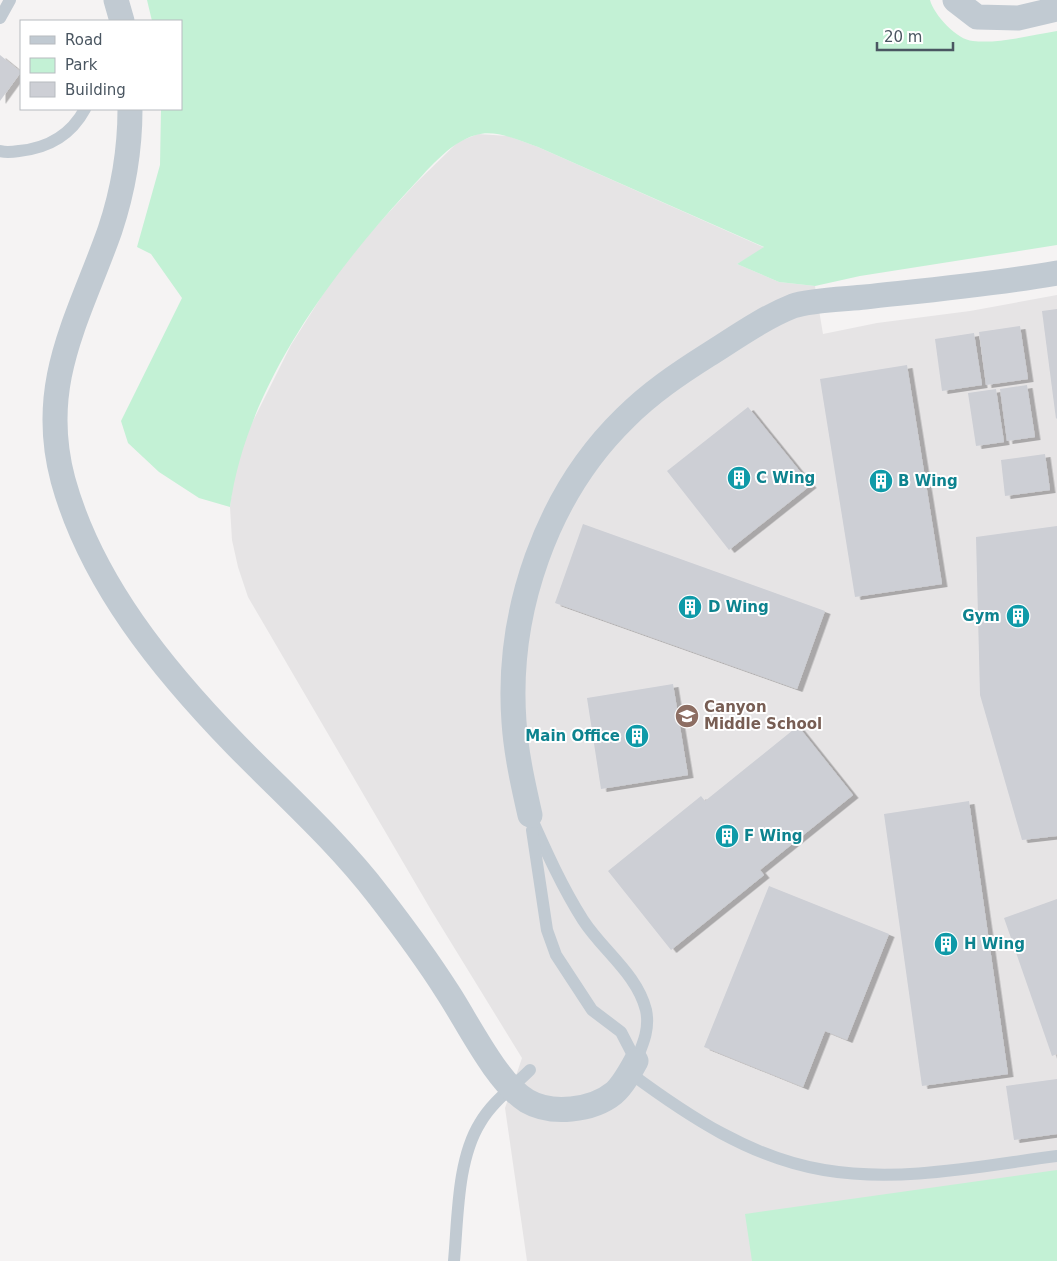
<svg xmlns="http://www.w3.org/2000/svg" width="1057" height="1261" font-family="'DejaVu Sans',sans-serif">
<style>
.education{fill:#e6e4e5}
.green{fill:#c3f1d5}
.building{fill:#cdcfd5;filter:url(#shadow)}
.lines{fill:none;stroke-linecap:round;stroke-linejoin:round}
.lane{stroke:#c1cad2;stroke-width:12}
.street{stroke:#c1cad2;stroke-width:25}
.labels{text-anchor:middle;stroke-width:4;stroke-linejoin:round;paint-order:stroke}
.culture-label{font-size:15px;font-weight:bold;fill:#0d838f;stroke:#fff;text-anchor:start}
.education-label{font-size:15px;font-weight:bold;fill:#785e54;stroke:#fff;text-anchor:start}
</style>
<defs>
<filter id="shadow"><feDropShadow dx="5.5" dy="3" stdDeviation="0" flood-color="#0004"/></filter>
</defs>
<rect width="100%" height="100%" fill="#f5f3f3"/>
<polygon class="education" points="478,134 508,136 538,147 765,248 737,264 779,282 815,286 823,334 877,323 970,311 1057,295 1057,1261 527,1261 505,1108 522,1058 431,910 248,597 238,567 232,540 230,507 234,474 246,435 291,345 330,283 369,234 416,183 458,142"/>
<g class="green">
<path d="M147 0H930C934 15 957 40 973 41 998 44 1032 35 1057 31V245L860 276 815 286 779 282 737 264 764 247 538 147C520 141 496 129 476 135 449 142 426 172 407 192 328 278 246 389 230 507L199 498 159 472 128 443 121 421 182 298 151 254 137 247 160 165 161 109H181V21H152Z"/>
<polygon points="1057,1170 1057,1261 752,1261 745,1214"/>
</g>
<g class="building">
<polygon points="0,55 21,72 0,101"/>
<polygon points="1057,309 1057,418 1056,419 1042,311"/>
<polygon points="1020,326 1028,379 986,385 979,332"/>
<polygon points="974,333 982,385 942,391 935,339"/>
<polygon points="907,365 942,584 855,597 820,379"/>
<polygon points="1027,385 1035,437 1007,441 1000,389"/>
<polygon points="996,389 1004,442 976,446 968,393"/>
<polygon points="748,407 811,485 729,550 667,471"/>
<polygon points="1045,454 1050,490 1005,496 1001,460"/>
<polygon points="583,524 825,611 797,689 555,603"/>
<polygon points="1057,526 1057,836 1022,840 980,695 976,537"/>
<polygon points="673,684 688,775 601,789 587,698"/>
<polygon points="798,726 853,795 760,870 764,875 671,950 608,871 701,796 705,801"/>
<polygon points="969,801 1008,1074 922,1086 884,814"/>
<polygon points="769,886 889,934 847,1040 825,1031 803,1087 704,1047"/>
<polygon points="1057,899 1057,1054 1052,1056 1004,918"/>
<polygon points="1057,1079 1057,1134 1014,1140 1006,1086"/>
</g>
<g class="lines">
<g class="lane">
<polyline points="0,18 10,0"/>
<path d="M0 151C6 153 13 152 19 151 49 148 71 135 85 109"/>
<path d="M530 815C546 851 562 887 583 920 603 951 637 974 646 1010 650 1029 643 1044 636 1061"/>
<polyline points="532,830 547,930 556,955 592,1010 621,1032 636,1061"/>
<path d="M630 1073C688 1116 751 1158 824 1170 901 1183 980 1166 1057 1156"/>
<path d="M454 1261C458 1218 457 1160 480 1123 492 1102 513 1087 530 1070"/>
</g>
<g class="street">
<polyline points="116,0 122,21"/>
<polyline points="955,0 977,17 1018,18 1057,9"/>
<path d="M130 109C130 150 123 191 110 230 79 318 37 383 63 480 91 582 163 670 236 745 284 794 337 841 379 896 403 927 426 958 447 991 467 1021 496 1082 527 1101 551 1115 592 1111 614 1093 623 1085 630 1072 636 1061"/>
<path d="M530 815C523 784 516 753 514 722 506 613 546 495 625 418 650 393 678 374 708 355 735 338 763 318 793 306 810 300 846 299 865 297 929 290 994 284 1057 273"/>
</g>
</g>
<defs>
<g id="building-disc" transform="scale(1.25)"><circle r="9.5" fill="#0f9aa8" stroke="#fff"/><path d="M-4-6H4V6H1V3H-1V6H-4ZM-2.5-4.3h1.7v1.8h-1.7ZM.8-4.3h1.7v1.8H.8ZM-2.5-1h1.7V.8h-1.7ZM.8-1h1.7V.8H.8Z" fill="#fff"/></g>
<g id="school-disc" transform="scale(1.25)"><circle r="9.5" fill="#8d6e63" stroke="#fff"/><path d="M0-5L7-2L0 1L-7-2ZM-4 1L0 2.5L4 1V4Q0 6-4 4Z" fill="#fff"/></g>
</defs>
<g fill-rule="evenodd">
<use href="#building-disc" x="739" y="478"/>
<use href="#building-disc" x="881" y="481"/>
<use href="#building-disc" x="690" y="607"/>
<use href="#building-disc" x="1018" y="616"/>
<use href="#school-disc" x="687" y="716"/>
<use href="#building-disc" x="637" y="736"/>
<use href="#building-disc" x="727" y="836"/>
<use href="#building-disc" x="946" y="944"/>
</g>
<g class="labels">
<g class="culture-label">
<text x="756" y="483">C Wing</text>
<text x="898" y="486">B Wing</text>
<text x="708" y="612">D Wing</text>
<text x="1000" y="621" text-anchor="end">Gym</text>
<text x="620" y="741" text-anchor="end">Main Office</text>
<text x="744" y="841">F Wing</text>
<text x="964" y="949">H Wing</text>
</g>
<g class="education-label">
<text x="704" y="712">Canyon<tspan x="704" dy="17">Middle School</tspan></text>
</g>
</g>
<rect x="20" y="20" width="162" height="90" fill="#ffffff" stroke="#b7bbc0"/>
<rect x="30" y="36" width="25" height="8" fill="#c1cad2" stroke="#b7bbc0"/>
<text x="65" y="45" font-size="15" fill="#4a5661">Road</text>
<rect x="30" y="58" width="25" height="15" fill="#c3f1d5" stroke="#b7bbc0"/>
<text x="65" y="70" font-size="15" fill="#4a5661">Park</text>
<rect x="30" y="82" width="25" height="15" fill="#cdcfd5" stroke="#b7bbc0"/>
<text x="65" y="95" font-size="15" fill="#4a5661">Building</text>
<path d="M877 42v8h76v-8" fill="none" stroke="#4a5661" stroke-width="2.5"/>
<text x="884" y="42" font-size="15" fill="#4a5661" stroke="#ffffff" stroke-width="4" paint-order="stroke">20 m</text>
</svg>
